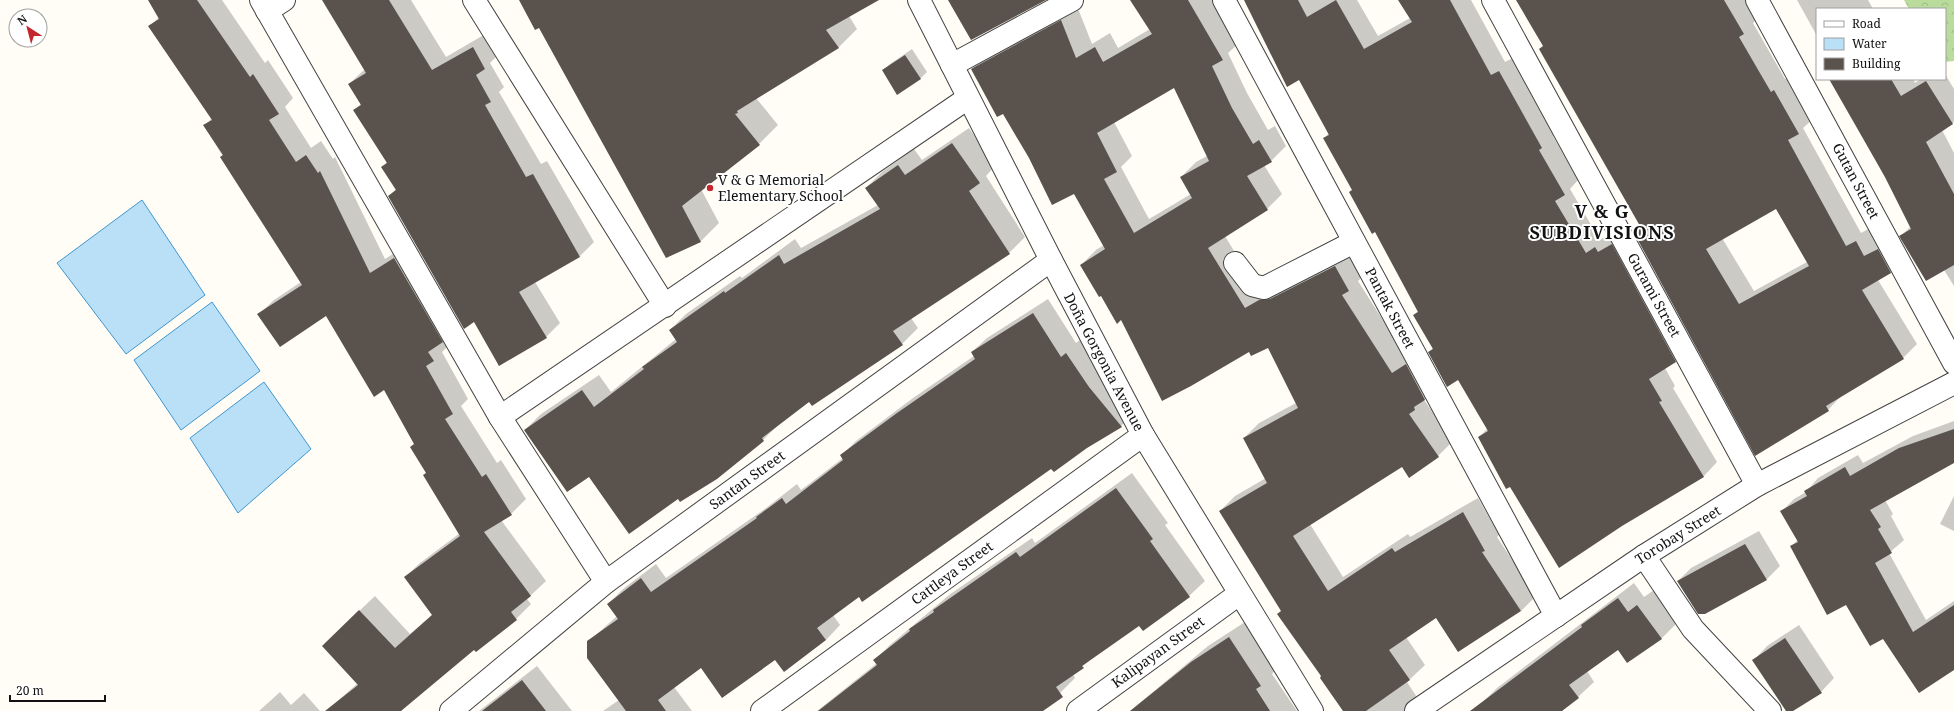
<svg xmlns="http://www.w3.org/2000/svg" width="1954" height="711" font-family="'Noto Serif',serif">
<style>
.forest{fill:url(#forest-crowns)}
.water{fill:#b9e0f7;stroke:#3f96cf}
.shadow{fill:#0003;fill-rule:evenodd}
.building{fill:#5a524d;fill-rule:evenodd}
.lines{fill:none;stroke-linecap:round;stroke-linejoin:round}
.minor-casing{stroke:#444;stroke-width:24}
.minor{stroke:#fff;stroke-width:22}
.poi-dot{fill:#c4262e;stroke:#fff;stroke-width:1.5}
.labels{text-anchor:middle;stroke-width:4;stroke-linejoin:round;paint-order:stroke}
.poi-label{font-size:14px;fill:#111;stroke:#fff;text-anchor:start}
.street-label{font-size:14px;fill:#111;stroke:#fff}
.district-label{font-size:18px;font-weight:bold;letter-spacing:1px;fill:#111;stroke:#fff}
</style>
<defs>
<pattern id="forest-crowns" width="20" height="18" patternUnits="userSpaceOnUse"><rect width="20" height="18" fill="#b9dc9c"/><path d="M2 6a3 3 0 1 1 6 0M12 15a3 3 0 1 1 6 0" fill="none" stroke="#9ebc85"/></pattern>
</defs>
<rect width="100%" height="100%" fill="#fffdf5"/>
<polygon class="forest" points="1904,0 1954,0 1954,61 1945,62 1945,9 1909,9"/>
<g class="water">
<polygon points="142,200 205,295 126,354 57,263"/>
<polygon points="212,302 260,371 181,430 134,360"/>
<polygon points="264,382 311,449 238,513 190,438"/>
</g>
<g class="shadow">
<polygon points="149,0 222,0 265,63 268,60 293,98 285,107 311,148 321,141 333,159 335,157 385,259 409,244 448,346 442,352 468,399 461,406 497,463 501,460 526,499 511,514 501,520 546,581 527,599 531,604 516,619 476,651 474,649 400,711 326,711 358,683 338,631 375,596 410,634 433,614 405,577 420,563 460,533 427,472 415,443 385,389 327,315 259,314 274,300 301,282 204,126 212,118 149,27 159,17"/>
<polygon points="323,0 411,0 446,57 487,33 499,54 490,63 504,87 499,92 541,164 547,161 594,242 580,256 535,282 560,323 546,337 389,196 396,189 382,167 387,162 354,110 361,104 349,84 365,69"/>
<polygon points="521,0 873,0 849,16 857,29 838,48 756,98 778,125 759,144 701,189 719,223 700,242"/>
<path d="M1131 0H1212L1238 44 1228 53 1247 93 1268 130 1275 126 1286 146 1271 161 1264 165 1282 194 1267 209 1225 236 1260 294 1350 252 1364 275 1358 281 1407 358 1440 384 1424 400 1453 441 1438 456 1402 466 1310 524 1343 577 1408 534 1410 537 1478 498 1499 535 1497 537 1536 596 1521 611 1436 617 1406 637 1425 665 1407 682 1426 711H1344L1220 511 1235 496 1266 478 1244 438 1259 423 1296 403 1268 346 1249 351 1122 319 1081 265 1096 250 1104 245 1075 192 1030 158 1004 113 972 69 987 54 1077 6 1092 44 1110 33 1118 48 1150 29ZM1174 87 1207 156 1196 162 1181 177 1191 194 1149 219 1121 167 1132 156 1114 122Z"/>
<polygon points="1245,0 1357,0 1378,36 1410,18 1400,0 1471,0 1505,62 1513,58 1555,134 1553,136 1578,180 1570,189 1600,240 1609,234 1689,348 1675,362 1665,368 1675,386 1673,388 1717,462 1704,476 1621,525 1479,437 1488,428 1458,379 1429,352 1433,348 1414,315 1419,310 1324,138 1329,133 1300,79"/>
<path d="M1517 0H1746L1757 19 1753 23 1785 79 1788 77 1813 119 1803 128 1861 233 1870 228 1905 258 1891 273 1878 280 1917 344 1903 358 1842 395 1828 410 1634 231 1641 225 1544 46ZM1776 208 1807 262 1754 291 1722 238Z"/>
<polygon points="1797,0 1868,0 1873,9 1817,9 1817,36"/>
<polygon points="912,49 927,72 920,79 883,71 890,64"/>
<polygon points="1945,74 1954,89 1954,122 1942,130 1954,153 1954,286 1944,270 1901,236 1911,226 1832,79 1913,79 1915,83 1921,79 1945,79"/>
<polygon points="969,128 995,166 986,176 1025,237 1009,253 911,318 918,328 902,344 810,401 779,424 763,440 678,497 589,476 525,430 541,414 599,375 611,392 676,339 670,330 686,314 740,276 742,278 795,239 801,248 878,205 866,188 882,172 914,149 922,160"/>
<polygon points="1048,299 1076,343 1081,339 1136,412 1121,426 1051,467 859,596 833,615 840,625 826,640 784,670 776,659 701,667 674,687 692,711 603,711 619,700 588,642 617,616 608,604 623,589 656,564 666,578 766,508 797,484 801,490 843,458 841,456 856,441 913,398 974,356 972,352 987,338"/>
<polygon points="1954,421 1954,462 1885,500 1893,514 1891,516 1904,540 1889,553 1926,620 1954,601 1954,668 1883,638 1791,546 1798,540 1781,512 1794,499 1806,492 1818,478 1858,455 1863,463 1913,436"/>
<polygon points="1132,473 1168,523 1165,525 1205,581 1189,596 1143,630 1139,625 1095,656 1073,674 1075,678 1060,693 1033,711 817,711 877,663 875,660 890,645 949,595 1032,538 1035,543"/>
<polygon points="1954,496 1954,531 1940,524"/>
<polygon points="1759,531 1780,566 1767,579 1678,581 1691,568"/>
<polygon points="1634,583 1644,597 1654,590 1677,623 1661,639 1618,649 1587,671 1594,682 1578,697 1560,711 1486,711 1481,704 1497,688"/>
<polygon points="1245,622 1276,669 1272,674 1297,711 1130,711 1208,646"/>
<polygon points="1799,625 1834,678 1821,692 1792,711 1787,711 1754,660 1767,646"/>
<polygon points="537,666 572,711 479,711"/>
<polygon points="280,692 291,705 304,693 320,711 259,711"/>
</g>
<g class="building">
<polygon points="148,0 197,0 250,77 253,74 279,114 269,120 296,162 306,155 318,173 320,171 370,273 394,258 443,342 428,352 434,361 426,366 453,414 445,419 482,477 486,474 512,515 484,532 531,596 511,612 517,620 476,652 474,650 401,711 325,711 358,685 322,646 359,610 395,648 432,615 404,577 460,536 423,475 426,473 410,447 414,444 384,390 374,397 326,316 280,347 257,314 302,285 220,157 223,155 203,125 212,120 148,26 159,19"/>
<polygon points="322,0 389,0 432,70 473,47 485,69 476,75 491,102 485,105 526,177 533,174 580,257 519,292 547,338 499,366 474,322 464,329 388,196 396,190 381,167 387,163 353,110 361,105 348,84 366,73"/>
<polygon points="519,0 879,0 826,30 839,48 737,111 738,113 735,114 760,145 682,206 701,242 666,258 539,28 535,30"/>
<polygon points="948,0 1046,0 971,40"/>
<path d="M1130 0H1188L1223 60 1212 66 1232 108 1253 144 1259 140 1272 162 1247 176 1268 210 1208 248 1245 308 1259 300 1270 299 1335 266 1349 291 1342 295 1392 373 1406 364 1425 400 1414 407 1415 410 1409 414 1439 457 1409 478 1402 467 1293 536 1328 591 1392 548 1395 552 1463 512 1485 551 1482 552 1521 611 1458 652 1436 618 1389 650 1410 680 1366 711H1343L1320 678 1321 676 1277 614 1281 611 1219 511 1267 483 1243 438 1298 408 1268 348 1251 356 1249 352 1191 386 1162 401 1121 320 1117 324 1101 296 1099 297 1080 265 1105 249 1074 194 1052 205 1029 158 1003 114 997 117 971 69 1061 20 1076 58 1095 47 1103 62 1152 34ZM1174 88 1209 161 1180 177 1192 198 1134 233 1104 179 1117 172 1097 133Z"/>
<polygon points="1244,0 1298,0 1307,17 1336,0 1364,49 1412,22 1398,0 1450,0 1491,75 1499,71 1542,148 1539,150 1565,195 1555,201 1586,253 1595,247 1598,252 1612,244 1676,362 1649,379 1662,401 1659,402 1704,477 1622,526 1559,568 1510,487 1506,489 1478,437 1488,431 1458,380 1447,387 1428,352 1433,349 1413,315 1418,312 1375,232 1372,234 1349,192 1352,190 1323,138 1329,135 1299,80 1287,87"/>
<path d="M1516 0H1724L1744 34 1739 37 1771 92 1774 90 1799 134 1788 140 1846 246 1856 241 1864 256 1878 249 1891 273 1862 290 1904 359 1826 406 1829 411 1755 456 1633 231 1640 226 1539 49 1543 46ZM1776 209 1809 266 1739 304 1706 249Z"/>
<polygon points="905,55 921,79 897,95 882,70"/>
<polygon points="1829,79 1891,79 1901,96 1926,81 1953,124 1926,142 1954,194 1954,265 1926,281 1899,236 1911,229 1885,177"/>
<polygon points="952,143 980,183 969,191 1010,254 893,331 903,345 812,406 809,402 762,438 764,441 717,479 680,502 678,499 629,534 589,477 567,492 524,430 582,390 594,407 644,369 642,367 677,342 669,330 724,291 725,293 779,255 784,264 880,209 865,188 898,165 905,175"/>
<polygon points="1033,313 1061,357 1066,353 1089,387 1122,427 1087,448 1054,472 1051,469 862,602 859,597 817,628 826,640 784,672 775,660 722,698 701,668 658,700 666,711 626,711 587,658 587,641 618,619 607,604 641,578 651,592 757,518 756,517 782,498 786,504 843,460 840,455 897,413 975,359 971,352"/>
<polygon points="1954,429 1954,463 1870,510 1881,527 1878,529 1892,553 1875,563 1913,632 1954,605 1954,670 1919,693 1883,639 1870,646 1846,605 1827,615 1790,546 1798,542 1780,511 1807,496 1804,491 1845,467 1850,476 1899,448"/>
<polygon points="1116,488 1153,539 1150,541 1190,597 1143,631 1139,626 1082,666 1084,668 1056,687 1063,697 1043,711 818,711 877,665 873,660 910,631 909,629 934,612 933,610 1016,552 1020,557"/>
<polygon points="1745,544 1767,580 1705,614 1698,614 1677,581"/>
<polygon points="1618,598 1628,612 1637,605 1662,639 1627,663 1618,650 1569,685 1579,698 1562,711 1470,711 1582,627 1581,625"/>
<polygon points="1229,637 1261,686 1256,689 1270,711 1130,711 1191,662"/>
<polygon points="1785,638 1822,693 1793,711 1786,711 1752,660"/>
<polygon points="522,680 546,711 482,711"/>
</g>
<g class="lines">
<g class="minor-casing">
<g id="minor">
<polyline points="261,0 500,417 606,582"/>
<polyline points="474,0 665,306"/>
<polyline points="919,0 1051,260 1143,435 1312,711"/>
<polyline points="1224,0 1556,616"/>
<polyline points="1493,0 1757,485"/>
<polyline points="1757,0 1954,363"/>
<polyline points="267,11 284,0"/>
<polyline points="952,65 1072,0"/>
<polyline points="1235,263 1252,285 1264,288 1354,242"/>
<polyline points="500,417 968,98"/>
<polyline points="1644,556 1693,629 1770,711"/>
<polyline points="451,711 606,582 1051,260"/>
<polyline points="762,711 1143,435"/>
<polyline points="1078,711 1239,594"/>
<polyline points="1416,711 1644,556 1757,485 1954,383"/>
</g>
</g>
<use href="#minor" class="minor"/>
</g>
<circle class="poi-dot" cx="710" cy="188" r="4"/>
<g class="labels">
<g class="poi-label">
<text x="718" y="185">V &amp; G Memorial<tspan x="718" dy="16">Elementary School</tspan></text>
</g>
<g class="street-label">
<text transform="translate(1856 181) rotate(62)" y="5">Gutan Street</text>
<text transform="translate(1654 295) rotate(61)" y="5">Gurami Street</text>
<text transform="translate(1390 308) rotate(62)" y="5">Pantak Street</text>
<text transform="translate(1104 362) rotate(62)" y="5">Doña Gorgonia Avenue</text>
<text transform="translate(747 480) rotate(-36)" y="5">Santan Street</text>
<text transform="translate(1678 535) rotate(-32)" y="5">Torobay Street</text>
<text transform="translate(952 573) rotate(-36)" y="5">Cattleya Street</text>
<text transform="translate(1158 652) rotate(-36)" y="5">Kalipayan Street</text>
</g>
<g class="district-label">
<text x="1602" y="218">V &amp; G<tspan x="1602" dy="21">SUBDIVISIONS</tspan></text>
</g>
</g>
<rect x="1816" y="8" width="130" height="72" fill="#ffffff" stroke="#a0a0a0"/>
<rect x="1824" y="21" width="20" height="6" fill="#ffffff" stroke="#a0a0a0"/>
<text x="1852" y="28" font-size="12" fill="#111111">Road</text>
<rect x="1824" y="38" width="20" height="12" fill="#b9e0f7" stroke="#a0a0a0"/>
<text x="1852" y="48" font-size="12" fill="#111111">Water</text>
<rect x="1824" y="58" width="20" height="12" fill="#5a524d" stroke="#a0a0a0"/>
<text x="1852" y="68" font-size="12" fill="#111111">Building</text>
<g transform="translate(28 28) rotate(324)"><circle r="19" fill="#ffffff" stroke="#a0a0a0"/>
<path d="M0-3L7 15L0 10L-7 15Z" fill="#c4262e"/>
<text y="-6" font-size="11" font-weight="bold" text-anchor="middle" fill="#111111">N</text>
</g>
<path d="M10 695v6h95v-6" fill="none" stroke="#111111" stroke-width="2"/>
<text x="16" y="695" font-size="12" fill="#111111" stroke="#ffffff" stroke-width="3" paint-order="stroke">20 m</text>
</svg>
